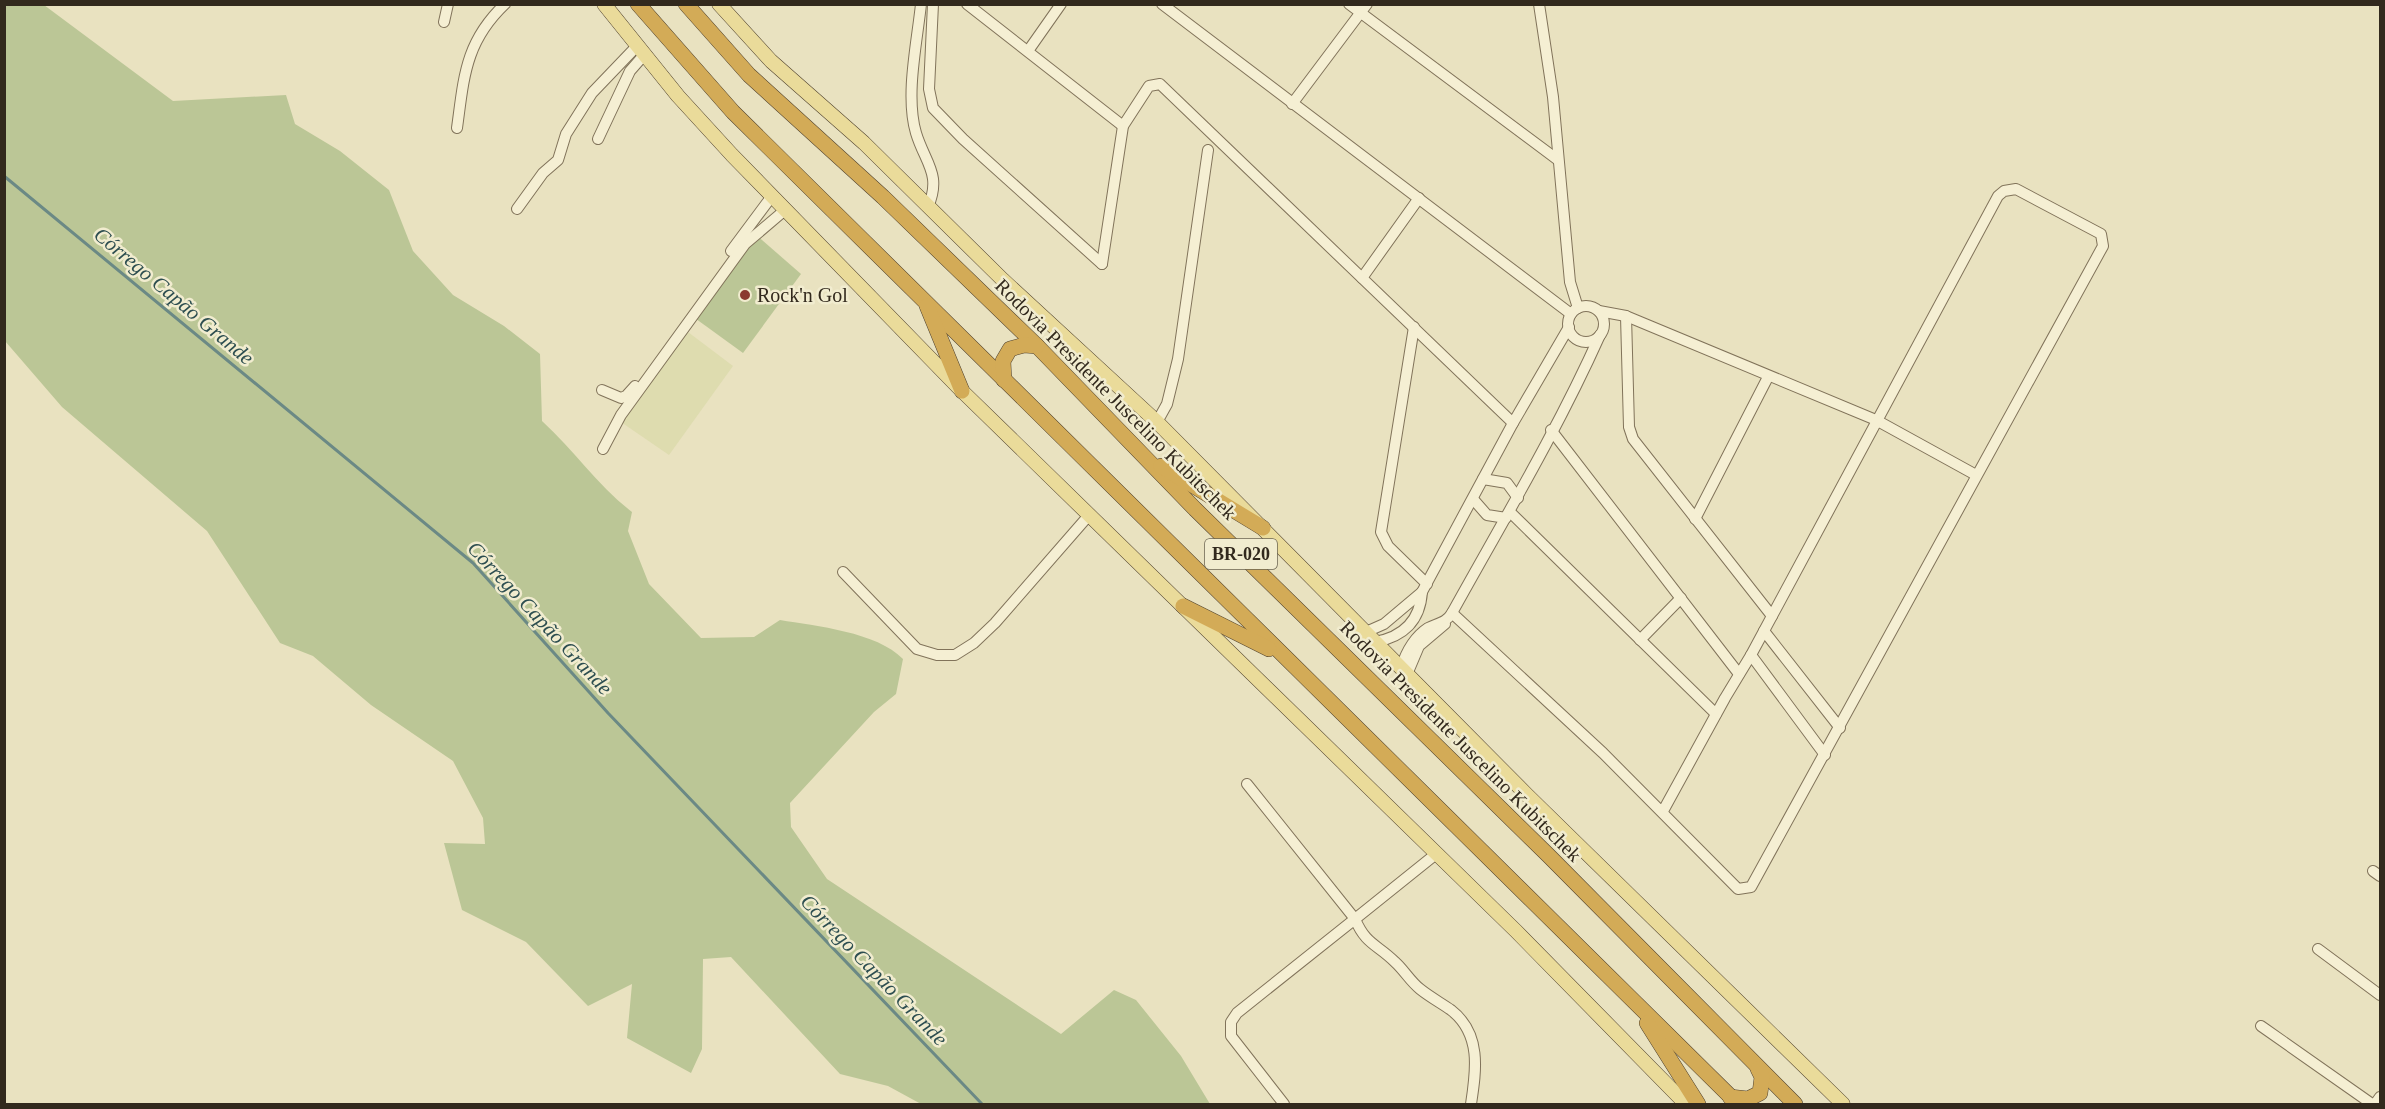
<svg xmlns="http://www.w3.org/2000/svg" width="2385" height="1109" font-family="Georgia,serif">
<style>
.farmland{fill:#dedcaf}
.green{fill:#bbc696}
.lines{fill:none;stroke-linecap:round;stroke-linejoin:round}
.stream{stroke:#6b8985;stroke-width:3}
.minor-casing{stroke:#81735a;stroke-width:12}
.major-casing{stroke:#4f412e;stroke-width:15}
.highway-casing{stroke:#4f412e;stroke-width:16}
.minor{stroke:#f5efd3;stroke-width:10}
.major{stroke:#eadb9a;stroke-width:14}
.highway{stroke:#d3ab57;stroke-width:15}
.poi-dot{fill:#8a392f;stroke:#f1eccf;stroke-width:2}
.labels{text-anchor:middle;stroke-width:5;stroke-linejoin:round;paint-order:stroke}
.shield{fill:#f1eccf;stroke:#6b6452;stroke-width:1.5}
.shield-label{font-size:18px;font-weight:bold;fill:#32291d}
.poi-label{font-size:20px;fill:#32291d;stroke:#f1eccf;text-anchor:start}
.street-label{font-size:20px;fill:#32291d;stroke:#f1eccf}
.water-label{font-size:21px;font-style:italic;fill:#2d4e50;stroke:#f1eccf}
</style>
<rect width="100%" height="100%" fill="#e9e2c0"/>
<polygon class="farmland" points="684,329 733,366 669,455 618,420"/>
<g class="green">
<path d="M4 5H44L173 101 286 95 295 124 340 151 389 190 413 251 453 295 504 326 540 354 542 421C574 450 598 486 632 512L628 531 649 584 701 638 754 637 780 620C816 626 877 632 903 659L896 694 874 712 790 803 791 827 827 879 1061 1034 1114 990 1136 1000 1181 1056 1210 1104H921L888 1086 840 1074 731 957 703 959 702 1049 691 1073 627 1038 632 984 588 1006 526 942 462 910 444 843 485 844 483 818 453 761 371 705 313 656 280 643 207 531 62 407 5 341Z"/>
<polygon points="754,233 801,274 743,353 692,316"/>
</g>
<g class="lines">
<polyline class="stream" points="4,176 473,563 608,713 982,1104"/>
<g class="minor-casing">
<g id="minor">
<path d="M921 4C917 43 905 96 916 133 925 163 942 174 928 207"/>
<polyline points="933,4 929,89 933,108 963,139 1102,264"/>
<polyline points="967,4 1123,126"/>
<polyline points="1162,4 1571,314"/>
<polyline points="1349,4 1558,160"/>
<polyline points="1539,4 1553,97 1570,282 1578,308"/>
<polyline points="444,22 448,4"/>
<polyline points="1028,51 1061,4"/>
<polyline points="1292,104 1367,4"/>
<path d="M457 128C464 77 465 42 505 4"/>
<polyline points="598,139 630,71 644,55"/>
<polyline points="517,209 543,173 558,160 566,134 592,93 637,46"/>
<polyline points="731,251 772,196"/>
<polyline points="1102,264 1123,126 1149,86 1160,84 1513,423"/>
<polyline points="1362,278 1419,198"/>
<circle cx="1586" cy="324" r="18"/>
<polyline points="1599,311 1626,316 1876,420 1976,475"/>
<polyline points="1626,316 1629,427 1633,439 1772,616"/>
<polyline points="1414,327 1381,532 1388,546 1427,584"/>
<polyline points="602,390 621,398 626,396 635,386"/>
<polyline points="1157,422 1167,404 1178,359 1208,150"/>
<polyline points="1551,430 1739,674"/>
<polyline points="603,449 621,415 745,244 785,210"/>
<polyline points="1483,479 1507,483 1518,498"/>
<polyline points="1473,499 1487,515 1506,518"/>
<polyline points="1510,512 1716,714"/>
<polyline points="1695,519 1768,377"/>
<polyline points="843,572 917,649 937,655 955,655 974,643 995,623 1090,514"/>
<polyline points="1452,613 1603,753 1738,889 1751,887 2103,246 2101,234 2016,189 2004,191 1998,196 1751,655 1725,698 1663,811"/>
<polyline points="1764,631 1840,728"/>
<polyline points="1366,632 1384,624 1422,592"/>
<polyline points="1640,640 1681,598"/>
<path d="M1375 642C1403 637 1420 621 1422 592L1513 423 1569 327"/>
<polyline points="1751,655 1825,755"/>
<path d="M1401 668C1406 652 1413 638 1428 628 1438 623 1446 623 1452 613 1503 521 1557 431 1600 335"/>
<polyline points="1408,672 1419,646 1445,624"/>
<polyline points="1247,784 1355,919 1436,854"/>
<polyline points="2373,871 2380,876"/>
<polyline points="2318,949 2380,995"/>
<polyline points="2261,1026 2372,1104"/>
<path d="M1284 1104 1231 1036V1022L1237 1013 1355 919C1366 945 1377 944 1395 962 1404 970 1410 981 1420 989 1430 997 1441 1003 1451 1010 1482 1034 1476 1071 1471 1104"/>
<polyline points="2375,1104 2380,1097"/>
</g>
</g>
<g class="major-casing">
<g id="major">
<polyline points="604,4 678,96 732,155 962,391 1516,931 1686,1104"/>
<polyline points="719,4 771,61 864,143 1003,280 1157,422 1527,795 1843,1104"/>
</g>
</g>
<g class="highway-casing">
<g id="highway">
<polyline points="638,4 733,112 1738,1104"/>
<polyline points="686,4 749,75 883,197 1037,346 1195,509 1549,856 1795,1104"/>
<polyline points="927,306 962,391"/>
<polyline points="1004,380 1003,361 1010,349 1024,345 1037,346"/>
<polyline points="1161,466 1263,528"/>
<polyline points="1183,606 1269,649"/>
<polyline points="1647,1023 1698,1104"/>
<polyline points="1730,1097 1748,1099 1760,1093 1762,1077 1758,1069"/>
</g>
</g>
<use href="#minor" class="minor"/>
<use href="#major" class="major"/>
<use href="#highway" class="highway"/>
</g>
<circle class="poi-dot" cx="745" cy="295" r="6"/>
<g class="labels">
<rect class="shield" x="1205" y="539" width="72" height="30" rx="4.5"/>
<g class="shield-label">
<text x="1241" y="560">BR-020</text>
</g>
<g class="poi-label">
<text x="757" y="302">Rock'n Gol</text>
</g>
<g class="street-label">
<text transform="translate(1116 399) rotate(45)" y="7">Rodovia Presidente Juscelino Kubitschek</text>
<text transform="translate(1461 741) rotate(45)" y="7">Rodovia Presidente Juscelino Kubitschek</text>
</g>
<g class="water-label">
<text transform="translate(174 296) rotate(40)" y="7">Córrego Capão Grande</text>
<text transform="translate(540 618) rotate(47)" y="7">Córrego Capão Grande</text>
<text transform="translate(874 970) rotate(46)" y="7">Córrego Capão Grande</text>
</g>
</g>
<rect width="2385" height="1109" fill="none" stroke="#32291d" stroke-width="12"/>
</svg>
